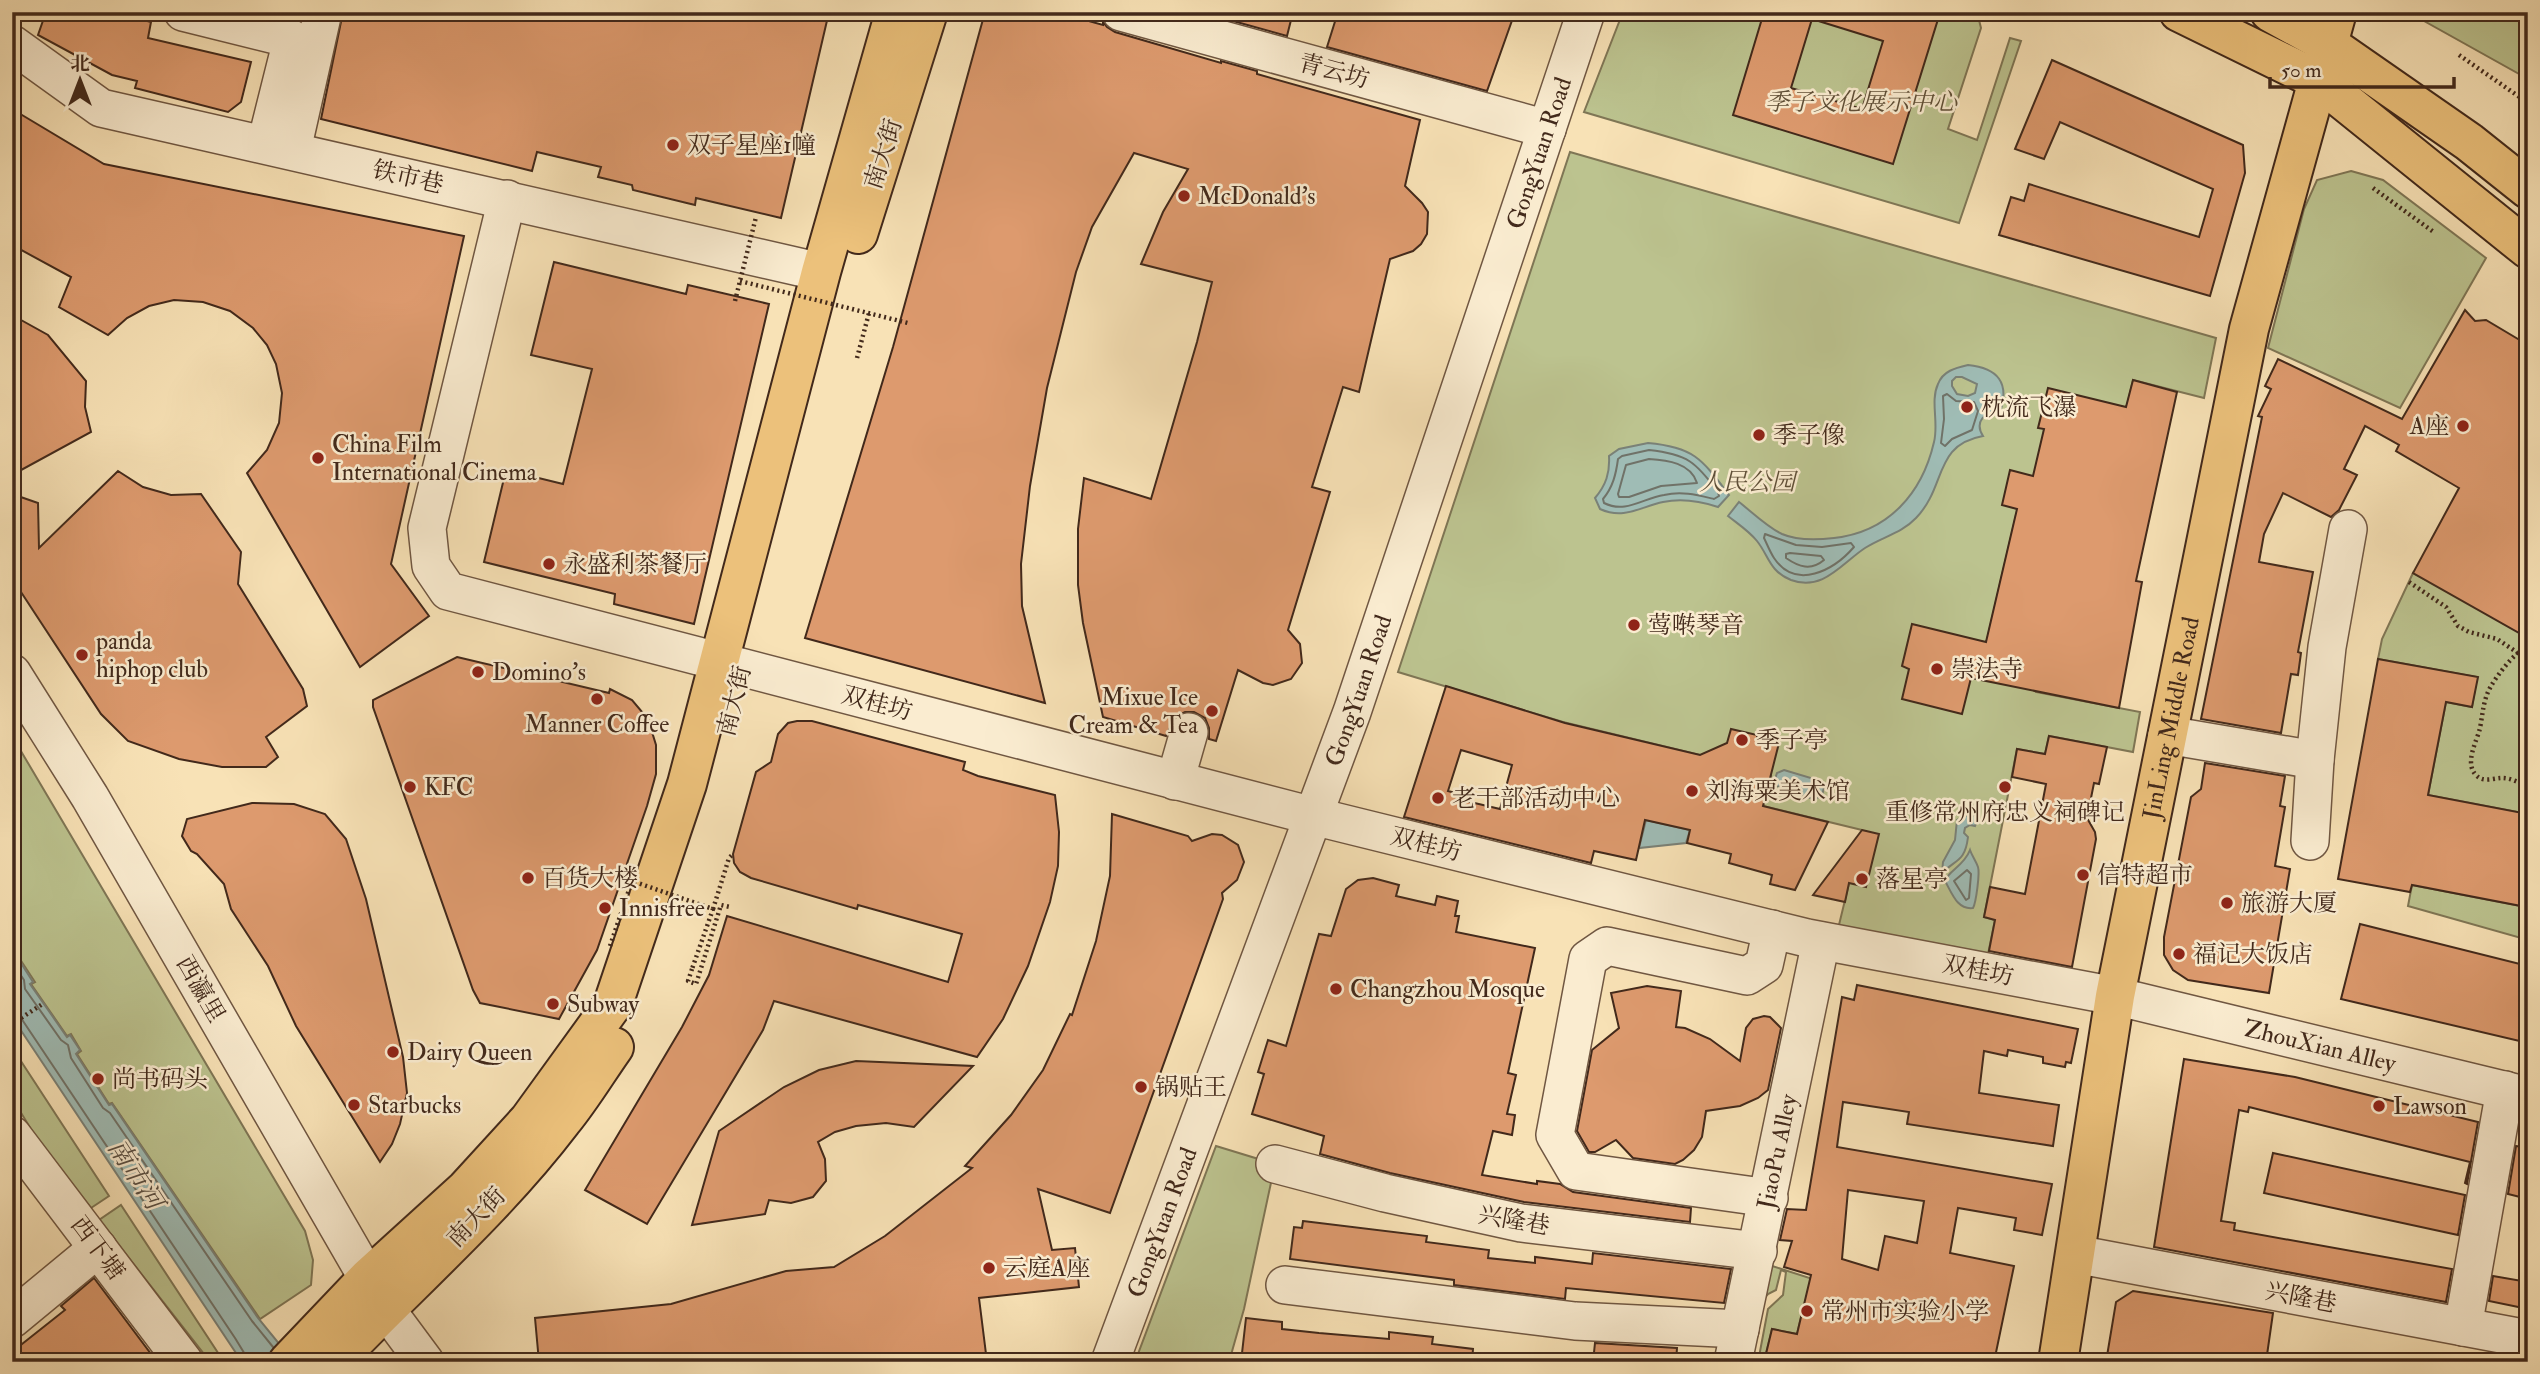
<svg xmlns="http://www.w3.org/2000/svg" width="2540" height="1374" font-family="'IM FELL Double Pica','Noto Serif SC',serif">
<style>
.green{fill:#bcc38f;stroke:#7f7655;stroke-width:2}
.water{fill:#9fbcb5;stroke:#7a8177;stroke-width:2;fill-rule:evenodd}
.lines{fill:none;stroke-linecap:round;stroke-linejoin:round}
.shore{stroke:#707268;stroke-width:2}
.building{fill:#dd9a6e;stroke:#42291b;stroke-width:2;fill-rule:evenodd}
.minor-casing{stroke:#705742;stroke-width:40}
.major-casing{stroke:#42291b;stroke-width:42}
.path{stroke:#42291b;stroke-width:4.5;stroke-dasharray:2 3.5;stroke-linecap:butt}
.minor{stroke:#faecd0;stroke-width:37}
.major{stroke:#ecc17b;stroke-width:38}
.path-bridge{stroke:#42291b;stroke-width:4.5;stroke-dasharray:2 3.5;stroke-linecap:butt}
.poi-dot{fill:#8f2418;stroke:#faecd0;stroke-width:2.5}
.labels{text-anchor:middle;stroke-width:5;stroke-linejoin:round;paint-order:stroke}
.street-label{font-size:24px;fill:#42291b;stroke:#faecd0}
.park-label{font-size:24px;font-style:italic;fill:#605038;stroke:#faecd0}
.poi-label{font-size:24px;fill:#42291b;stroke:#faecd0;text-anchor:start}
.water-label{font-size:26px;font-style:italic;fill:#594e42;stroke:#faecd0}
</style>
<rect width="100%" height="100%" fill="#f8e2b6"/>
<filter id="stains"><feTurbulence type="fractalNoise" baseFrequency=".00286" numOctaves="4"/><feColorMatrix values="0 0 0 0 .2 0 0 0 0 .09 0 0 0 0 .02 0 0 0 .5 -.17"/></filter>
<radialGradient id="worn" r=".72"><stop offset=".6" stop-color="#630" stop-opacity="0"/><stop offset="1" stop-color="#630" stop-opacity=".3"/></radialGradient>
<g class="green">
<polygon points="1623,12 1977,12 1981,28 1948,129 1977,140 2010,38 2021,41 1959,223 1584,112"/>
<polygon points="2408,12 2528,12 2528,85 2519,74"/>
<polygon points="1570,152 2216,338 2204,398 2133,380 2114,461 2016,515 1980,670 2038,681 2036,692 2140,712 2133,752 2049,736 2045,754 2017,749 1984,917 1995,920 1986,964 1838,929 1862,830 1763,806 1771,776 1700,755 1563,722 1398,672"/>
<polygon points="2351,171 2383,180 2486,258 2400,408 2268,348 2304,209 2317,180"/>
<polygon points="2413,573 2528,634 2528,814 2428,795 2446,702 2472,707 2477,677 2378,659 2382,639"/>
<polygon points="12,736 305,1231 313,1260 311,1285 260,1319 112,1103 109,1104 77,1054 81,1051 71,1034 67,1036 31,984 35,982 12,947"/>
<polygon points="2528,873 2528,940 2408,906 2412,885 2521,906"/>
<polygon points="15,1052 109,1196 91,1208 37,1139 12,1098 12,1054"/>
<polygon points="1216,1146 1275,1164 1244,1309 1229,1362 1135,1362"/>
<polygon points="121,1205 224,1362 212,1362 208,1359 99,1220"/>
<polygon points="1769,1265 1847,1290 1814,1312 1803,1309 1797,1334 1772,1329 1764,1362 1758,1362 1768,1309 1783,1295 1786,1272 1781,1270 1776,1290 1768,1294 1761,1302"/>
</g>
<g class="water">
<path d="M1968 365C1998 368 2010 383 2000 412 1985 410 1974 422 1983 436 1933 445 1947 486 1916 518 1902 533 1882 537 1865 548 1842 563 1823 592 1791 580 1769 571 1769 556 1757 541 1749 531 1738 524 1728 516L1739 502C1752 512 1767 527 1782 534 1798 541 1817 540 1834 538 1888 532 1922 494 1934 442 1939 423 1930 401 1938 384 1943 371 1955 368 1968 365ZM1956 377H1962L1977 384 1975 393 1968 396 1957 394 1952 386V381Z"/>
<path d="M1648 443C1694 447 1702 459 1729 495L1718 507C1700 501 1682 498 1663 502 1640 507 1624 520 1600 509L1595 498C1606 485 1610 473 1609 456L1619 449Z"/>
<polygon points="1784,770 1821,781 1824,787 1822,796 1814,799 1790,793 1787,789 1773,785 1777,773"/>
<path d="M1969 814 1976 816 1977 821 1975 826 1970 825 1965 828 1964 833 1968 837C1965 862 1956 859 1942 873L1943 862 1955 840 1957 820Z"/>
<polygon points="1646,820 1690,830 1686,843 1639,848"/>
<path d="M1970 850C1972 856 1976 861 1978 867 1980 873 1976 903 1973 908 1957 910 1952 893 1945 881 1948 871 1964 866 1970 850Z"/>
<polygon points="12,949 33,982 30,984 67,1037 70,1035 80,1050 76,1054 109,1105 112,1104 258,1318 294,1362 242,1362 12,1017"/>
</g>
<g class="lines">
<g class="shore">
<polygon points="1947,394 1956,401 1974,402 1978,411 1972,430 1952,439 1945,446 1941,443 1944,419 1943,396"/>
<path d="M1649 450C1687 454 1696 462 1718 492L1719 496 1714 499C1697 495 1682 491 1664 495 1643 498 1626 514 1604 503L1603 499C1613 487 1616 474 1618 459L1622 456Z"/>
<path d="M1649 459C1667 460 1691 463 1697 483L1661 486 1629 497H1619L1618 494 1626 465Z"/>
<path d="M1765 534 1796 545 1822 547 1851 543 1854 547C1834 570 1796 591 1774 558 1770 552 1767 544 1764 538Z"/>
<path d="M1790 553 1821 556 1824 560C1811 571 1799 567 1786 558V554Z"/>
<polygon points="1967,870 1971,874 1969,898 1966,900 1954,881"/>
<polyline points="12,962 24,980 25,989 61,1040 68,1045 71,1058 103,1108 110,1113 252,1321 273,1347"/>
<polyline points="12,1014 21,1018 235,1338 246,1356 247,1362"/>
</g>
</g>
<g class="building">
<polygon points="46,12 114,12 151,22 148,38 251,62 241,102 228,112 135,88 137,81 112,75 38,35"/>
<polygon points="343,12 829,12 781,218 696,198 695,205 633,190 632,185 598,177 601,167 537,152 532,171 321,119"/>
<polygon points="985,12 1056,12 1103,25 1103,22 1107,27 1115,32 1221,63 1221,61 1257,71 1257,74 1420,120 1405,186 1422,203 1428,212 1427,234 1421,244 1413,251 1390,259 1359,392 1343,387 1312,487 1330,492 1288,630 1300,644 1302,663 1291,679 1273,685 1263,683 1238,670 1216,741 1209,739 1209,728 1205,718 1194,712 1185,712 1175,717 1166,736 1103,717 1083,623 1078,585 1078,529 1084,478 1151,499 1197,342 1212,282 1141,264 1163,212 1188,169 1134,153 1092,227 1076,272 1047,388 1030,486 1021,564 1022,606 1045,703 805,638 893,347"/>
<polygon points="1235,12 1293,12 1287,36 1233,21"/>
<polygon points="1338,12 1515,12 1487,91 1327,47"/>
<path d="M1764 12H1928L1939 16 1893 164 1733 115ZM1812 19 1883 41 1862 109 1791 88Z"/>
<polygon points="2052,60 2243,145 2245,173 2210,296 1999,235 2011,197 2024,201 2029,184 2199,237 2213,189 2060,122 2044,159 2015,149"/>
<polygon points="12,109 104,164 464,236 391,564 429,616 360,667 247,473 267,450 279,423 282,393 276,364 267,345 253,328 230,311 203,302 174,300 149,306 127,318 108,335 59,307 71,277 12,245"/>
<polygon points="554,262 686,294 688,285 769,304 694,624 614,604 615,594 484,562 506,470 563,484 592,369 531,355"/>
<polygon points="2465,310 2475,321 2486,320 2528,345 2528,638 2413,573 2459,488 2396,451 2399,445 2365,426 2344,469 2357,475 2339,510 2331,517 2283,493 2264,534 2259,562 2313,572 2298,652 2301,653 2298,675 2291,674 2281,733 2201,719 2262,417 2258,416 2271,389 2265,386 2278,359 2402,419"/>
<polygon points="12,315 48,335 86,381 85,407 91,432 12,475"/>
<polygon points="2133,380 2177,392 2136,581 2142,582 2119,708 1971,678 1962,714 1902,699 1909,669 1902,666 1912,624 1986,642 2017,509 2002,505 2010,470 2033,476 2044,429 2038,428 2048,388 2126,407"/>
<polygon points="118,471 143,487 171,495 201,494 241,552 238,584 303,689 307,706 266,737 278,757 266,767 222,767 179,759 128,741 101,714 19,589 19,535 12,542 12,494 38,503 39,548"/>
<polygon points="457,657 609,693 610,689 632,700 648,719 656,745 656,774 647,806 597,950 559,1019 480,1003 473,990 373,707 373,700"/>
<polygon points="2378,659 2478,677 2472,707 2446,702 2428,795 2528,814 2528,873 2521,906 2412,885 2410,892 2338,879"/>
<path d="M1446 686 1565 723 1700 755 1727 743 1731 729 1757 735V737L1779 743 1763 806 1828 822 1795 890 1770 884 1772 875 1729 863 1731 854 1687 843 1690 830 1645 820 1636 860 1594 851 1591 863 1404 817ZM1461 750 1512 765 1500 809 1466 801 1467 796 1448 791Z"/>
<polygon points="797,721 812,721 965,762 963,770 978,776 1055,795 1059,832 1058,866 1050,902 1028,966 1003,1019 977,1057 774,1001 763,1030 647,1224 585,1190 682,1027 709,975 727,916 948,982 962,934 858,905 857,909 751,878 740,872 734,863 733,854 756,772 771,762 778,734 788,723"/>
<polygon points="2049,736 2107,747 2099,784 2094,783 2087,818 2095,832 2096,839 2072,967 1989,951 1995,920 1984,917 1990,887 2025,894 2046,784 2012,777 2017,749 2045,754"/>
<polygon points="2205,763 2285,776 2280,806 2285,807 2275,866 2290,869 2269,993 2188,980 2173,970 2164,955 2164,937 2191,797 2201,789"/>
<polygon points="252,803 294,804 325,814 346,839 366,899 403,1057 407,1093 400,1124 392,1144 380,1162 296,1026 268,966 231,909 224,884 197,854 191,851 182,836 187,819"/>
<polygon points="1112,814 1188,836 1192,841 1212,834 1222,835 1238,845 1244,862 1237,880 1222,893 1223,899 1110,1213 1038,1189 1052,1250 1075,1248 1079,1287 979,1298 987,1362 539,1362 535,1318 671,1304 786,1271 834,1267 885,1236 972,1168 965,1166 1011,1115 1043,1070 1070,1014 1072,1015 1096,941 1110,876"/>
<polygon points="1862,830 1879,834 1866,887 1849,883 1845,902 1813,895"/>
<polygon points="1373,878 1399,885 1396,896 1435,905 1437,896 1458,901 1455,916 1459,916 1456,932 1535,948 1508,1073 1516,1075 1507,1114 1515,1115 1512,1135 1493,1131 1482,1175 1537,1184 1537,1181 1560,1184 1573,1192 1691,1208 1690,1222 1524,1202 1390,1173 1320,1154 1324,1136 1252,1114 1264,1074 1258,1072 1268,1040 1286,1046 1319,934 1331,936 1346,889 1358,880"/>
<polygon points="2360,924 2528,966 2528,1043 2341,999"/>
<path d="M1857 985 2078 1029 2071 1063 2066 1062 2065 1067 2043 1063V1057L2008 1050 2007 1056 1984 1051 1979 1093 2059 1105 2053 1146 1907 1124 1909 1112 1843 1102 1837 1147 2052 1184 2042 1235 2014 1230 2016 1218 1958 1208 1950 1253 2014 1266 1994 1362H1860L1822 1354 1820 1362H1764L1772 1329 1797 1334 1811 1275 1784 1267 1792 1241 1780 1240 1787 1209 1806 1210 1842 997 1854 1000ZM1848 1190 1924 1201 1917 1243 1885 1236 1878 1270 1842 1259Z"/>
<polygon points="1647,986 1681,991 1676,1027 1685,1028 1710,1039 1740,1061 1746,1028 1753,1019 1764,1016 1770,1017 1781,1028 1768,1090 1758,1098 1740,1106 1706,1111 1702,1137 1694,1150 1683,1160 1675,1164 1633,1158 1616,1140 1595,1152 1589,1152 1577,1131 1592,1050 1619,1028 1611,993"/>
<polygon points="2184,1059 2295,1077 2478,1122 2467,1184 2465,1183 2470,1162 2249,1107 2248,1112 2239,1110 2221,1221 2235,1223 2234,1230 2452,1269 2446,1302 2154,1247"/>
<polygon points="856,1061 973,1066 914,1127 886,1123 856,1126 835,1132 818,1142 825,1159 826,1181 813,1197 791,1203 769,1200 765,1214 692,1225 719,1131 784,1087 819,1070"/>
<polygon points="2516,1146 2528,1148 2528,1199 2508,1194"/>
<polygon points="2273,1153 2465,1195 2458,1235 2264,1193"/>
<polygon points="1303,1221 1427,1236 1426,1242 1489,1250 1488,1258 1535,1263 1535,1257 1592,1264 1593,1253 1731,1269 1724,1303 1566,1288 1565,1299 1454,1285 1454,1280 1290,1259 1294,1227 1302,1228"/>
<polygon points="2493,1276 2528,1282 2528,1309 2489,1301"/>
<polygon points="94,1278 157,1362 12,1362 12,1352 65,1310 61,1306"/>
<polygon points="2133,1291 2273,1313 2266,1362 2218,1362 2167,1354 2166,1362 2106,1362 2116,1302"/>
<polygon points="1246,1318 1282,1322 1282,1329 1319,1333 1389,1339 1389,1332 1433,1337 1432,1344 1473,1349 1472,1362 1241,1362"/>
<polygon points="1595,1343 1677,1348 1676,1362 1593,1362"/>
</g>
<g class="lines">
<g class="minor-casing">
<g id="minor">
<polyline points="183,12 292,39"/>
<polyline points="1121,12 1547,129"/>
<polyline points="12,44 101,108 821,272"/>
<polyline points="266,144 291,44"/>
<polyline points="292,150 323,12"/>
<path id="s1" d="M507 199 427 528 431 566 448 591 1313 816 1807 938 2115 996 2528 1096"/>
<polyline points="12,673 90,797 385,1308 425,1362"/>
<polyline points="2167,735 2315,760"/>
<polyline points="1175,781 1189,732"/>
<polyline points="2310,841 2315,760 2327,647 2348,529"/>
<polyline points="12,1135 184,1362"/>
<polyline points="1275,1164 1385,1193 1521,1223 1758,1251"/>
<polyline points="1769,1198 1576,1171 1555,1135 1588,959 1607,946 1747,976 1764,965 1772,929"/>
<polyline points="2075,1254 2528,1339"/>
<polyline points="1285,1285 1575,1321 1740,1329"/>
<polyline points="12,1319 98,1248"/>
<polyline points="2463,1327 2505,1090"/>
<path id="s2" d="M1110 1362 1352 712 1586 12"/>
<path id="s3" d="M1733 1362 1821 941"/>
</g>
</g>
<g class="major-casing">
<g id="major">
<polyline points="2179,12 2318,80 2528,249"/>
<polyline points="2270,12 2328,44 2469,142 2528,189"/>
<polyline points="858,234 928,12"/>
<polyline points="288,1362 368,1278 466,1189 529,1120 613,1004 687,784 821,272 895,12"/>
<path d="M334 1362C410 1282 495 1209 562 1121 581 1098 597 1071 614 1047"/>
<path id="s4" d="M2058 1362 2115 996 2249 329 2337 12"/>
</g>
</g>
<g class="path">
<polyline points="2459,55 2521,98"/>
<polyline points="2373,188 2435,233"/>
<polyline points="857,358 869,313"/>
<polyline points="2409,582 2446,607 2458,626 2469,632 2497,639 2518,653 2528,653"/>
<path d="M2518 653C2509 660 2497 676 2491 686 2483 700 2483 713 2480 728 2477 741 2464 763 2476 775 2483 783 2494 778 2502 778 2511 778 2520 783 2528 787"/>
<polyline points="713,909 729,858 733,854"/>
<polyline points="692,969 688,981 696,984 721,905 730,907"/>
<polyline points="12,1024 44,1003"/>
</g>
<use href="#minor" class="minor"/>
<use href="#major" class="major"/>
<g class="path-bridge">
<polyline points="740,281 908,323"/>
<polyline points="735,301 756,217"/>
<polyline points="610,946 632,881 713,909 692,969"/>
</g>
</g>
<g class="poi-dot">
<circle cx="673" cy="145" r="7"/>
<circle cx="1184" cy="196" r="7"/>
<circle cx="1967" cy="407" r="7"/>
<circle cx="2463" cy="426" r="7"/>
<circle cx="1759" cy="435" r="7"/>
<circle cx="318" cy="458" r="7"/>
<circle cx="549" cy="564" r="7"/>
<circle cx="1634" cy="625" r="7"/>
<circle cx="82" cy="655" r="7"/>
<circle cx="1937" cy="669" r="7"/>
<circle cx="478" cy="672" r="7"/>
<circle cx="597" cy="699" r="7"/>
<circle cx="1212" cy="711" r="7"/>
<circle cx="1742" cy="740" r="7"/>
<circle cx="410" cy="787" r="7"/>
<circle cx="2005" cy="787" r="7"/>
<circle cx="1692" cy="791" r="7"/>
<circle cx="1438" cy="798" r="7"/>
<circle cx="2083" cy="875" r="7"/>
<circle cx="528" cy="878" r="7"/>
<circle cx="1862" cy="879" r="7"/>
<circle cx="2227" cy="903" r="7"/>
<circle cx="605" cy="908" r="7"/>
<circle cx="2179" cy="954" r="7"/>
<circle cx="1336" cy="989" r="7"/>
<circle cx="553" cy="1004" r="7"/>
<circle cx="393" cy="1052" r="7"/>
<circle cx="98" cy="1079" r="7"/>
<circle cx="1141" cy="1087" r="7"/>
<circle cx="354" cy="1105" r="7"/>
<circle cx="2379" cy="1106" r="7"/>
<circle cx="989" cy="1268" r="7"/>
<circle cx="1807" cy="1311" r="7"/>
</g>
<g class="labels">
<g class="street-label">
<text transform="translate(1334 71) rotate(15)" y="8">青云坊</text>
<text dy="8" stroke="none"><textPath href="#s2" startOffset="1283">GongYuan Road</textPath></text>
<text transform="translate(883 154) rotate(-72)" y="8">南大街</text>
<text transform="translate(408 177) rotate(13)" y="8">铁市巷</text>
<text dy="8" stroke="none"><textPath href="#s2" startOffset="716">GongYuan Road</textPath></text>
<text transform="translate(734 701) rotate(-76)" y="8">南大街</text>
<text transform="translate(877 703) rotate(15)" y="8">双桂坊</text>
<text dy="8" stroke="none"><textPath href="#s4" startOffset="654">JinLing Middle Road</textPath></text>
<text transform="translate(1426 844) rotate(14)" y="8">双桂坊</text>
<text transform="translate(1978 970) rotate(11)" y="8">双桂坊</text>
<text transform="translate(201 989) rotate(60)" y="8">西瀛里</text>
<text dy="8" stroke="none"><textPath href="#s1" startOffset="2334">ZhouXian Alley</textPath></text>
<text dy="8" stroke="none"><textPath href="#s3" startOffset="215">JiaoPu Alley</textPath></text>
<text transform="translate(476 1217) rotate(-46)" y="8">南大街</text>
<text transform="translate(1514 1220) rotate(10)" y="8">兴隆巷</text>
<text dy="8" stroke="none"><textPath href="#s2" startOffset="149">GongYuan Road</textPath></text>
<text transform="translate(98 1248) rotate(53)" y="8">西下塘</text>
<text transform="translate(2301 1297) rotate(11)" y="8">兴隆巷</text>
</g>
<g class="park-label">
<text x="1861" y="110">季子文化展示中心</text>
<text x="1747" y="490">人民公园</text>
</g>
<g class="poi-label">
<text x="687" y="153">双子星座1幢</text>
<text x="1198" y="204">McDonald's</text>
<text x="1981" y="415">枕流飞瀑</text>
<text x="2449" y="434" text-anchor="end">A座</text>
<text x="1773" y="443">季子像</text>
<text x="332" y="452">China Film<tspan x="332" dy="28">International Cinema</tspan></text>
<text x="563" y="572">永盛利茶餐厅</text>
<text x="1648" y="633">莺啭琴音</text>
<text x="96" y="649">panda<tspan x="96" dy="28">hiphop club</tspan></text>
<text x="1951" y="677">崇法寺</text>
<text x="492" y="680">Domino's</text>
<text x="1198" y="705" text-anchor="end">Mixue Ice<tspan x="1198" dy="28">Cream &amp; Tea</tspan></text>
<text x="597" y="732" text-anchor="middle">Manner Coffee</text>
<text x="1756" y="748">季子亭</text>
<text x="424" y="795">KFC</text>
<text x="1706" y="799">刘海粟美术馆</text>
<text x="1452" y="806">老干部活动中心</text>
<text x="2005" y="820" text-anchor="middle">重修常州府忠义祠碑记</text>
<text x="2097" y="883">信特超市</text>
<text x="542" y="886">百货大楼</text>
<text x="1876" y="887">落星亭</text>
<text x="2241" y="911">旅游大厦</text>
<text x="619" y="916">Innisfree</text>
<text x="2193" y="962">福记大饭店</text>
<text x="1350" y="997">Changzhou Mosque</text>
<text x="567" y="1012">Subway</text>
<text x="407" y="1060">Dairy Queen</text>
<text x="112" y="1087">尚书码头</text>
<text x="1155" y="1095">锅贴王</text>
<text x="368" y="1113">Starbucks</text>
<text x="2393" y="1114">Lawson</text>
<text x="1003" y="1276">云庭A座</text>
<text x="1821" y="1319">常州市实验小学</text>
</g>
<g class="water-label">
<text transform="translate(136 1174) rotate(57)" y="9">南市河</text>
</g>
</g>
<rect width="2540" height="1374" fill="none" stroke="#f8e2b6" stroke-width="42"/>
<rect x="14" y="14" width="2512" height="1346" fill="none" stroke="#42291b" stroke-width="3.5"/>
<rect x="21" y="21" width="2498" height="1332" fill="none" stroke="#42291b" stroke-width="2"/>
<g transform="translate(80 80)" stroke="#faecd0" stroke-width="5" paint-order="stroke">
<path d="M0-5L12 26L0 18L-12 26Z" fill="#42291b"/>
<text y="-10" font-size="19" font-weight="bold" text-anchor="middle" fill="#42291b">北</text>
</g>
<path d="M2270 77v10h184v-10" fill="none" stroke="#42291b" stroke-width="3.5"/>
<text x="2281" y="77" font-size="21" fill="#42291b" stroke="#faecd0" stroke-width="5" paint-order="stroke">50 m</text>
<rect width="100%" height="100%" filter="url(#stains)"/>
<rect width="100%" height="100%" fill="url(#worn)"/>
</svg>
